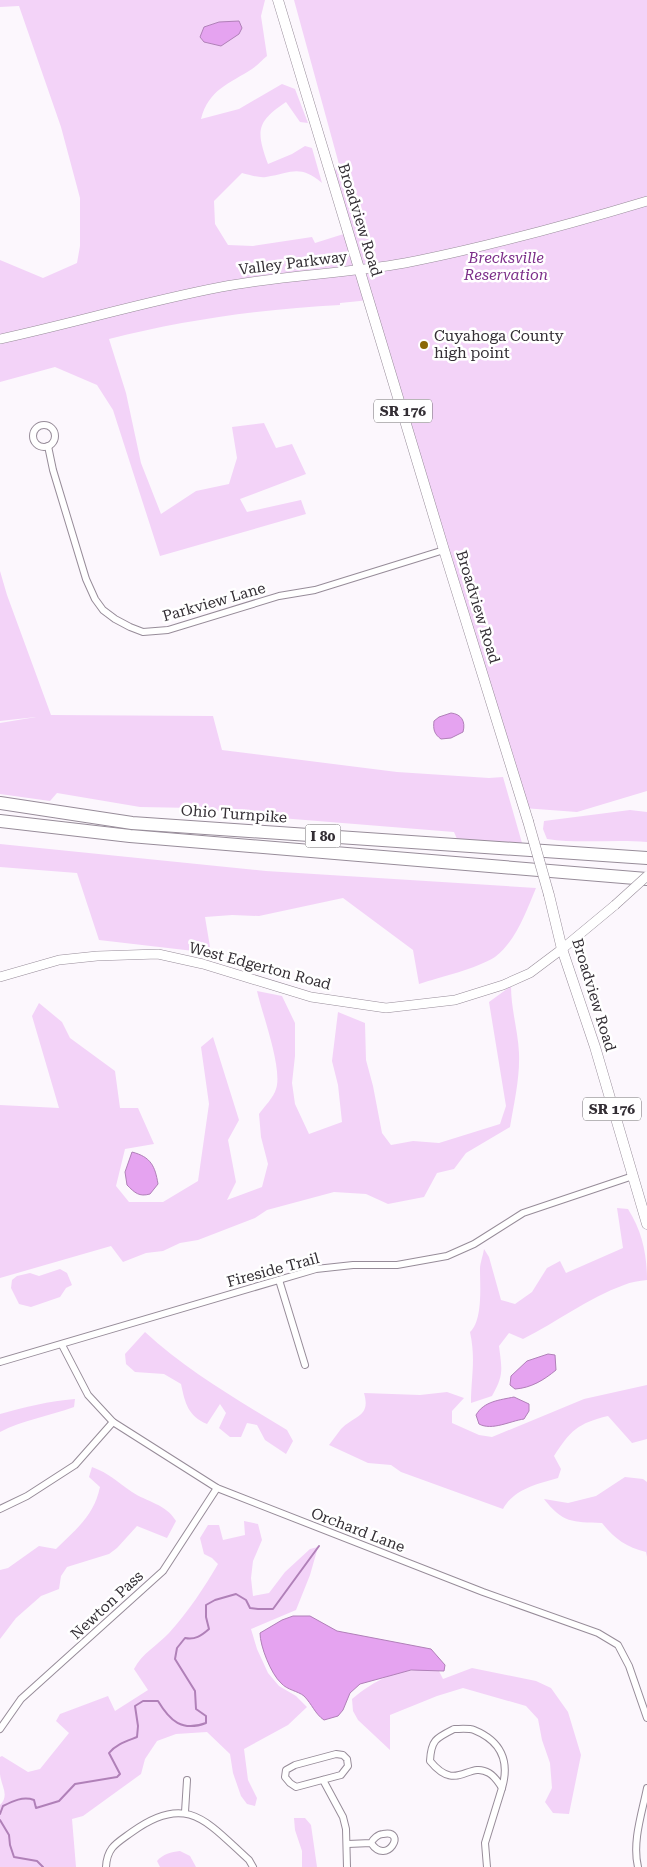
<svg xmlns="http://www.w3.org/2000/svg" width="647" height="1867" font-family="'Roboto Serif',serif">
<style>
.green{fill:#f3d3f8;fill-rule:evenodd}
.water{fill:#e5a3f0;stroke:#b080b8}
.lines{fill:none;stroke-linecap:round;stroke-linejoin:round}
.stream{stroke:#b080b8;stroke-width:2}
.street-casing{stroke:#978c99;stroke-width:8}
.secondary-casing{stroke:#978c99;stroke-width:10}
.primary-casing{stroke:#978c99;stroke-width:11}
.highway-casing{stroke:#978c99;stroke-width:14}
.street{stroke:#fff;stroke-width:6}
.secondary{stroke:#fff;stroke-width:9}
.primary{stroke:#fff;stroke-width:10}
.highway{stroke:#fff;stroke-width:12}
.secondary-bridge-casing{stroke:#978c99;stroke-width:10;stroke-linecap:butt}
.primary-bridge-casing{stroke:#978c99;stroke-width:11;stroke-linecap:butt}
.secondary-bridge{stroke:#fff;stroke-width:9}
.primary-bridge{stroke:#fff;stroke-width:10}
.poi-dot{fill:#8b6707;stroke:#fff;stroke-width:2}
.labels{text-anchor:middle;stroke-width:5;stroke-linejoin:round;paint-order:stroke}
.shield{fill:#fff;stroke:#706d71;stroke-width:1}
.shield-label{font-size:14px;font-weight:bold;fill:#332e34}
.street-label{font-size:15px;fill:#332e34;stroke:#fff}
.park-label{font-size:15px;font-style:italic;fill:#7c2f89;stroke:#fff}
.poi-label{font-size:15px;fill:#332e34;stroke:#fff;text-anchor:start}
</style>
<rect width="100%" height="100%" fill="#fcf7fd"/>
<g class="green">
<path d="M0 0H265L261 16 267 56C262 60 258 65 252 69 229 84 209 89 201 119L239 109 282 84 295 89 308 123 300 122 286 102C256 122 256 131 268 164L292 154 305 146 312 148 322 183C299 164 292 173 266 177 259 178 250 175 242 173L214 201 215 224 228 245 253 246 312 237 315 243 350 232 331 171 340 168 294 0H647V791L577 812 523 808 370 300 340 303V305C262 309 184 320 109 339L126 393 141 463 161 514 196 491 229 484 237 458 232 427 264 423 276 448 292 444 306 474 240 499 247 512 301 500 306 514 160 556 113 410 97 385 55 367 0 382V260L43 278 77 263 80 246V198L61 127 19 6 0 7ZM219 22H225L224 43 221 46 204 42 200 37 204 27Z"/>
<polygon points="0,571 7,595 51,715 213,716 222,750 397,772 489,778 503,777 522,843 457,839 454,832 268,817 194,808 140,807 57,793 50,801 0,794 0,723 36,717 0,721"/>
<path d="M630 810 647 812V842C614 839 580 844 547 839L543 829 544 821Z"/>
<path d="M0 844 266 871 536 888C526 912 516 941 495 957 476 969 440 977 419 984L413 950 343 898 259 916 232 915 205 917 211 953 99 940 77 873 0 867Z"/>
<path d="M511 986C511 1009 518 1031 519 1053 520 1078 514 1103 510 1127L466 1153 454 1169 437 1173 424 1197 388 1204 366 1194 334 1192 267 1210 255 1218 198 1240 180 1243 163 1251 146 1253 123 1262 111 1246 0 1278V1105L59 1108 32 1016 39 1003 62 1022 70 1038 115 1071 120 1108H138L154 1144 125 1149 116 1186 129 1202H163L198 1181 209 1104 201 1047 213 1037 239 1120 228 1140 236 1182 227 1200 262 1187 268 1164 261 1137 259 1114C264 1107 274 1097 276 1089 283 1069 262 1013 257 991L282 996 295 1023V1056L292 1083 295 1104 309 1134 342 1122 338 1085 332 1061 338 1012 365 1023 366 1060 373 1086 382 1133 391 1145 413 1141 439 1143 500 1124 506 1106 489 1002Z"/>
<path d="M617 1208 628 1209C642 1231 647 1254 647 1280 639 1281 631 1282 624 1285 588 1298 557 1322 523 1339L509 1333 499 1346C502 1370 504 1375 492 1396L471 1403C471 1377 476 1360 470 1332 483 1320 480 1286 480 1269 480 1263 483 1256 484 1249L489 1257 501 1300 515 1304 532 1292 547 1268 560 1261 566 1273 623 1248Z"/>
<polygon points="60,1269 67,1273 72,1285 66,1288 60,1297 31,1307 19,1304 11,1288 12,1280 17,1276 30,1273 39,1276"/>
<path d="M145 1332C187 1371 238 1400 287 1430L293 1441 286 1454 265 1440 257 1425 247 1423 241 1437H230L219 1428 226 1413 220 1404 207 1424C188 1416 185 1403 181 1384L164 1374 135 1372 126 1364 125 1354Z"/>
<path d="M647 1385V1439L632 1443 608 1416C578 1423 570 1431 554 1456L561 1469 558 1478C537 1484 514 1489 503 1509L401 1472 391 1465 368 1463 329 1445C333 1440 337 1434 341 1429 355 1415 371 1417 364 1393L420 1395 447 1392 464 1398 452 1411V1423L479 1435 492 1437 584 1399Z"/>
<path d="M75 1399 74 1407C49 1416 23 1420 0 1432V1414C25 1407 49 1401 75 1399Z"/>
<path d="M92 1467C109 1473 117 1482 132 1492 147 1502 166 1504 176 1521L167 1538 137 1526 117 1548 109 1554 67 1567 61 1576 59 1589 41 1596 16 1618 0 1639V1570L8 1568 39 1546 56 1549C76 1529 94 1516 100 1487L89 1477Z"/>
<path d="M625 1477 643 1479 647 1482V1557L646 1552C626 1547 615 1539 602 1523 572 1522 563 1523 544 1499L568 1503 596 1496Z"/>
<path d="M244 1521 258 1524 262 1540 253 1561 251 1578 253 1596 269 1593 285 1572 310 1549 318 1547 310 1575 296 1610 251 1629 257 1649 268 1673 279 1686 296 1696 307 1707 288 1725 244 1749 248 1780 257 1798 255 1806 247 1804 241 1796 233 1773 230 1754 207 1732 176 1734 157 1741 145 1759 141 1774 83 1816 72 1819 76 1867H0V1805C10 1795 1 1786 0 1774 0 1769 0 1763 0 1757L2 1756 28 1772 40 1769 69 1733 56 1721 60 1714 108 1696 115 1711 148 1690 134 1669C142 1653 157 1646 169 1633 188 1612 204 1588 218 1564L212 1558 204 1554 200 1538 208 1525H219L223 1540 245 1535Z"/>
<path d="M472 1668 536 1681 551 1688 568 1712 581 1755 569 1814 553 1813 545 1802 552 1788 550 1763 542 1740 538 1719 526 1706 463 1688 437 1696 390 1715V1750L358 1720 353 1711 352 1699C380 1676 403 1667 439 1671L443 1679Z"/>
<polygon points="294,1818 305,1818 311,1825 317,1867 302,1867 302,1851 295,1830"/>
<path d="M180 1851 190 1856 196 1867H160L157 1861C163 1854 171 1852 180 1851Z"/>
</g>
<g class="water">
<polygon points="239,21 242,28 239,34 221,46 204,42 200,37 204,27 219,22"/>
<path d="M451 713C461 714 466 721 463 732L451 738 441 739C434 734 433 729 434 721L439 717Z"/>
<path d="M132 1152C151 1157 155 1166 158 1184L150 1194C139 1197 135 1193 127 1185L125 1172Z"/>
<path d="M548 1354 555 1355 556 1370C544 1380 531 1388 515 1389L510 1385 511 1376 527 1361Z"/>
<path d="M514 1397 529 1404V1411L524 1419C510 1421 492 1431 479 1424L476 1415C484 1401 500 1400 514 1397Z"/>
<path d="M293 1616H310L337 1631 431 1649 445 1665 444 1671 411 1670 360 1684 350 1693 343 1710 338 1716 324 1720C315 1714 312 1704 304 1696 298 1691 287 1690 281 1683 271 1674 260 1646 260 1633L282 1620Z"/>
</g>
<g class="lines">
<g class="stream">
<path d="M0 1814 3 1806C13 1801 23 1796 34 1800L36 1808 59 1801 75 1784 117 1777 120 1774 109 1753C116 1744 127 1741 137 1737L138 1726 135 1706 143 1701H158C170 1721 182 1732 206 1723V1716L196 1709 195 1691 175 1659 177 1648 185 1638C195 1640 201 1636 209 1629L206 1617V1605L215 1600 236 1594 246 1600 250 1608 258 1609H273L319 1546"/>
<polyline points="0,1820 9,1835 10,1845 14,1857 37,1861 43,1867"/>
</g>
<g class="street-casing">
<g id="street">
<circle cx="44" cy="436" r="11"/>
<polyline points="48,446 53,470 86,579 95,599 103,610 115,619 130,627 143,632 168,630 279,596 315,590 444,550"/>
<polyline points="279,1280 305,1365"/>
<polyline points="62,1345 88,1395 113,1422 217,1488 483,1592 598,1633 618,1645 629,1666 647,1718"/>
<polyline points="0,1362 316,1269 353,1265 397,1265 447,1256 474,1244 523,1213 633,1176"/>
<polyline points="0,1509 27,1496 75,1465 113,1422"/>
<polyline points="0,1729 21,1699 163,1571 217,1488"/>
<path d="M454 1729C460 1729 469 1728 474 1730 501 1741 510 1761 502 1788 499 1783 494 1776 489 1773 468 1760 457 1794 430 1761 431 1740 436 1738 454 1729Z"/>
<polygon points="336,1754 343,1755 347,1759 348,1766 341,1775 296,1787 290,1783 285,1777 286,1770 295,1765"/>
<polyline points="323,1780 343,1817 346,1829 347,1867"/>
<polyline points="185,1812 187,1780"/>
<path d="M348 1844 371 1843C387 1867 408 1829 383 1834 378 1834 373 1839 371 1843"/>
<path d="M106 1867C107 1847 117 1843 132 1832 187 1792 207 1822 249 1860L253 1867"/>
<polyline points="487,1867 485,1843 502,1788"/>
<path d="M638 1867C632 1842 642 1813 647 1788"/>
</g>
</g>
<g class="secondary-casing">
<g id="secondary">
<path d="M0 339C74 323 147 301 221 287 282 275 344 274 405 263 487 247 567 225 647 201"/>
<polyline points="0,977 59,960 97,956 158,954 203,964 311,997 386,1008 455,1000 503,985 530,973 562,949 615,905"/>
</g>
</g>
<g class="primary-casing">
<g id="primary">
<polyline points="278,0 444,550 528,821"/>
<polyline points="549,895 562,949 595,1047 647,1224"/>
</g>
</g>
<g class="highway-casing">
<g id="highway">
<polyline points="0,803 132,823 647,858"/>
<polyline points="0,821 130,836 647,879"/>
</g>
</g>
<use href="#street" class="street"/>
<use href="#secondary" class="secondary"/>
<use href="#primary" class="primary"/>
<use href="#highway" class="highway"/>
<g class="secondary-bridge-casing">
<polyline id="secondary-bridge" points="615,905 647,876"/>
</g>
<g class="primary-bridge-casing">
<polyline id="primary-bridge" points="528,821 549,895"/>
</g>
<use href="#secondary-bridge" class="secondary-bridge"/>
<use href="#primary-bridge" class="primary-bridge"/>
</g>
<circle class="poi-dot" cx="424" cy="345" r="5"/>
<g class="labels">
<g class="shield">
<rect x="374" y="399.5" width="58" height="23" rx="4"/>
<rect x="305.5" y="824.5" width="35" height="23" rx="4"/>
<rect x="583" y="1097.5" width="58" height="23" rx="4"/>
</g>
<g class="shield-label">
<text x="403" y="416">SR 176</text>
<text x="323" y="841">I 80</text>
<text x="612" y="1114">SR 176</text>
</g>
<g class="street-label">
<text transform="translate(360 220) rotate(73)" y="5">Broadview Road</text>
<text transform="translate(293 263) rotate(-7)" y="5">Valley Parkway</text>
<text transform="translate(214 602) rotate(-16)" y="5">Parkview Lane</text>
<text transform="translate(478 607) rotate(73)" y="5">Broadview Road</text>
<text transform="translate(234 814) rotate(4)" y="5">Ohio Turnpike</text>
<text transform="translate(260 966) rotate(15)" y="5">West Edgerton Road</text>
<text transform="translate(594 995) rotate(73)" y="5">Broadview Road</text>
<text transform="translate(273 1270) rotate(-15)" y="5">Fireside Trail</text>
<text transform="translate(358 1530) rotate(21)" y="5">Orchard Lane</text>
<text transform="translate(107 1605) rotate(-43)" y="5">Newton Pass</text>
</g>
<g class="park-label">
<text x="506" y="263">Brecksville<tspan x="506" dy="17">Reservation</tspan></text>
</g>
<g class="poi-label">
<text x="434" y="341">Cuyahoga County<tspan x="434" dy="17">high point</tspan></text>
</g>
</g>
</svg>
